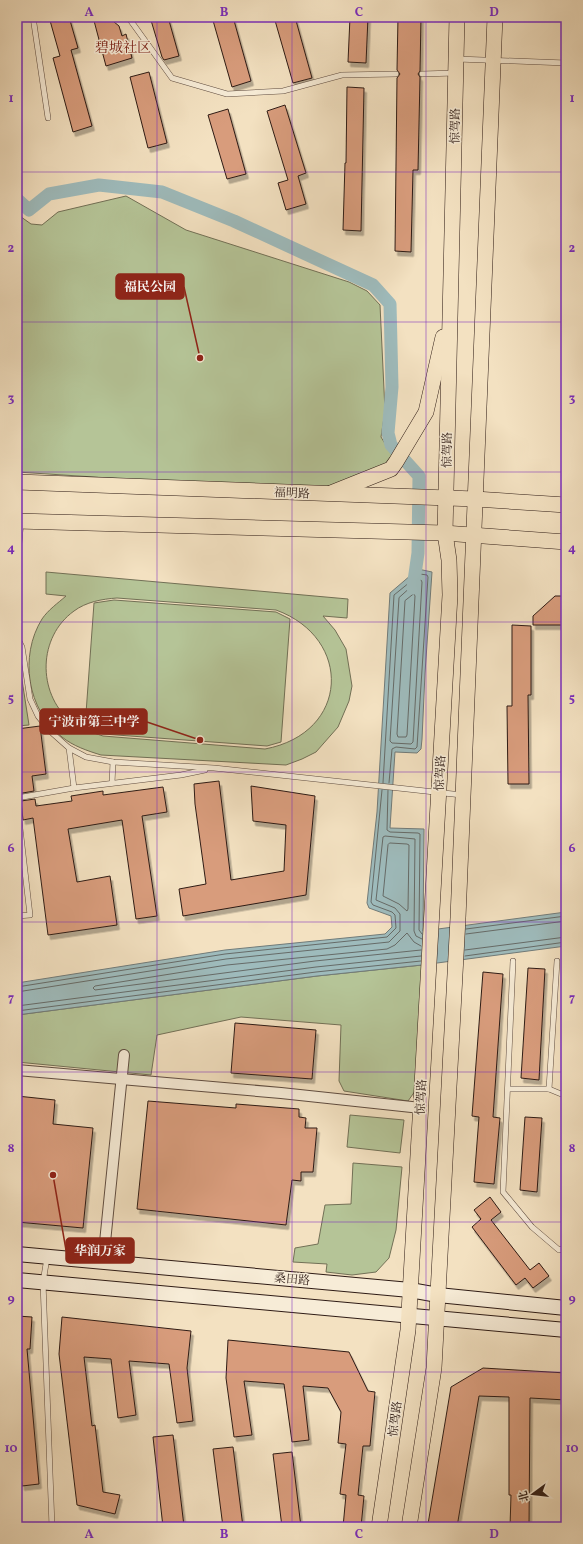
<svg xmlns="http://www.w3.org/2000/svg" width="583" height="1544" font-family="Vollkorn,'Noto Serif SC',serif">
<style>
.green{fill:#b5c497;stroke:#727056;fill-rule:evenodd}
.water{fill:#9ebbbc;stroke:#717b79}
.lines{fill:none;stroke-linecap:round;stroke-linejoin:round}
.shore{stroke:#666b68;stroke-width:1}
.canal{stroke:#9ebbbc;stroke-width:13}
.building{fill:#d89c7b;stroke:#2e1b15;filter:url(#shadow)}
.lane-casing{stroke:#5f4c40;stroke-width:6}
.street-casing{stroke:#5f4c40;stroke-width:12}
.secondary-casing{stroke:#2e1b15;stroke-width:16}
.primary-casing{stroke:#2e1b15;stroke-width:16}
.lane{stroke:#f7ecd7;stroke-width:5}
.street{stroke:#f7ecd7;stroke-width:10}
.secondary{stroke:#f7ecd7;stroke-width:14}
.primary{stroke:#f3e1c1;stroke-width:15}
.grid{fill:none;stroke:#7b2cbf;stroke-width:1;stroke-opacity:0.55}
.labels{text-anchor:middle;stroke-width:3;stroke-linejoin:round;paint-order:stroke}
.street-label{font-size:12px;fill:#2e1b15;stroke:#f7ecd7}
.quarter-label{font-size:14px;fill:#7a1f14;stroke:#f7ecd7}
.leader{fill:none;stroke:#8f2418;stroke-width:1.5}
.callout-dot{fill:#8f2418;stroke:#f7ecd7;stroke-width:1.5}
.callout{fill:#8f2418;stroke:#8f2418;stroke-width:1.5}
.callout-label{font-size:13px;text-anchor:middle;font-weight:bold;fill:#fff}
.neatline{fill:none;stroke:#7b2cbf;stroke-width:1.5}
.grid-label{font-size:13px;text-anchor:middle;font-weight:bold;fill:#7b2cbf}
</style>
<defs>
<filter id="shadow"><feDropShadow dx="2.5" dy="4.5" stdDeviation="0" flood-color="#0004"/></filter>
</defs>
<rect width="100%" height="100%" fill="#f3e1c1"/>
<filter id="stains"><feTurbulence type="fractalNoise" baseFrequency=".005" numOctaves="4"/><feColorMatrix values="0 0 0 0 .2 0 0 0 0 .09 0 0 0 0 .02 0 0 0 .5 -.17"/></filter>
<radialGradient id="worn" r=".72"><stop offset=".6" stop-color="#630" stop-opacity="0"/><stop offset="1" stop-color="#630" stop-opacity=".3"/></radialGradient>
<g class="green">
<polygon points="126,196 186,230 349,282 367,291 380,305 385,411 381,437 395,460 326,492 17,472 17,214 31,224 42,225 58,212"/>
<path d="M46 572 348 599 347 618 323 616 335 630 346 649 352 686 349 701 338 727 316 752 302 759 286 765 101 755C88 751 73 746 62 737 27 710 19 656 42 619 48 610 58 603 66 596L46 594ZM117 598 276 610C353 638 350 733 265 749L103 736C91 732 79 729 70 721 37 692 38 637 74 611 86 602 102 599 117 598Z"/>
<polygon points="114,600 276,612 290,619 281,742 267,746 103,734 85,727 94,603"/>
<polygon points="17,661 19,661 29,725 17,726"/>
<polygon points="422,965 418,1087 408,1101 344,1091 339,1081 341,1025 241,1017 157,1035 151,1075 17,1062 17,1015 317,976"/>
<polygon points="350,1115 404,1120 400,1153 347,1147"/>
<polygon points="353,1163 402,1167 396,1230 389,1258 376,1272 352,1275 326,1272 327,1264 293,1262 295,1248 318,1244 325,1205 351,1204"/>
</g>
<polygon class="water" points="418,569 432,572 425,673 422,739 421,749 417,753 395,752 390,828 424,829 423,931 566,912 566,946 422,965 317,976 17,1015 17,983 225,950 385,934 392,927 391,916 369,908 367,903 377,812 390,593"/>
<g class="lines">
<g class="shore">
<polygon points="419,580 421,580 422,582 413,742 411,744 392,743 390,741 399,598"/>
<polygon points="414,594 415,596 407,735 406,737 398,737 397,734 405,601"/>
<polyline points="383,783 394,595 420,574 427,575 428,577 417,747 415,749 396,747 392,749 389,783"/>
<polyline points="388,790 387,830 390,832 418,833 420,834 419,930 422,934"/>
<polygon points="390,843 407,844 409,845 408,909 407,911 399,904 383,896 388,845"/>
<polyline points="466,929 566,916"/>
<polyline points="466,934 566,921"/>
<polyline points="421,950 315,961 95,990 93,988 95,986 227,965 387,949 395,945 407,933 414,942 421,946"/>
<polyline points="465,950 566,937"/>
<polyline points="465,956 566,942"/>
<polyline points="17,987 225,954 387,937 396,928 395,915 392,912 373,905 371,902 382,790"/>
<polyline points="17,992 226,959 389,942 400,931 400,914 395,908 376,900 383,837 385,836 415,839 414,931 416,936 422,939"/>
<polyline points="17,1006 316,967 421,956"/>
<polyline points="17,1011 316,972 421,961"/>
</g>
<polyline class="canal" points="17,199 29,210 49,194 99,185 162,192 234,221 373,285 390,304 392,387 388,433 391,445 419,476 418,553 413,588"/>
</g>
<g class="building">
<polygon points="49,17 69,17 78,48 71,50 92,126 73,132 53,58 60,56"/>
<polygon points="93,17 108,17 119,26 122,36 126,34 132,58 106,66"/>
<polygon points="150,17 168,17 179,56 164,60 162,57"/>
<polygon points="212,17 233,17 251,81 232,87"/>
<polygon points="274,17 295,17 312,78 293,83"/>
<polygon points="350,17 368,17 366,63 348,62"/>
<polygon points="398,17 421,17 420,71 418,74 420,77 418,170 413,170 411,252 395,251 397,78 400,74 397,70"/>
<polygon points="149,72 167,143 148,148 130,77"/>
<polygon points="347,87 364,88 361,231 343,230 345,163 346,163"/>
<polygon points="285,105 306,173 298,176 306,204 286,210 278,183 288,180 267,111"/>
<polygon points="228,109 246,174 227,179 208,115"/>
<polygon points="555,596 566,596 566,625 533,625 533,616"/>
<polygon points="512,625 531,626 531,695 528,695 529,784 508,784 507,706 512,706"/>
<polygon points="40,726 46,774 32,776 34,791 17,794 17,729"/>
<polygon points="219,781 231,880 284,871 286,825 253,821 251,786 315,796 306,895 183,916 179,889 206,884 195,804 194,784"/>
<polygon points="163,787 167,812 142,816 157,916 136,919 122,820 68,829 77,882 110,876 117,925 48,935 33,818 23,820 21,801 35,799 36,806 72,801 71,796 103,791 103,795"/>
<polygon points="528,968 545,969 539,1080 521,1078"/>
<polygon points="483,972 503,974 493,1117 500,1118 494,1184 474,1182 479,1117 472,1116"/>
<polygon points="235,1023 316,1030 312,1079 231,1073"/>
<polygon points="17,1096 55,1100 53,1124 93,1128 83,1228 17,1222"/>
<polygon points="148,1101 236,1108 236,1104 299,1109 299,1117 306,1118 305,1128 317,1128 313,1172 301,1172 301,1181 292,1180 286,1225 137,1209"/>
<polygon points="525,1117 542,1118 537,1192 520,1190"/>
<polygon points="490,1197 501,1212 491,1220 530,1270 539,1263 549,1276 533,1288 525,1278 516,1285 472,1227 481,1219 474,1210"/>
<polygon points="17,1316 32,1317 30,1349 27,1349 39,1484 22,1486 17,1424"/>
<polygon points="62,1317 191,1331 187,1368 193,1421 177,1423 169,1364 129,1361 136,1415 118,1418 111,1359 84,1357 92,1426 95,1425 103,1492 120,1495 115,1514 77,1505 59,1354"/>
<polygon points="228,1340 349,1352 368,1391 375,1392 370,1446 363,1446 358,1495 364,1496 361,1527 343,1527 346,1495 340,1494 346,1444 338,1443 341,1412 328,1388 303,1386 309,1440 292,1442 284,1384 244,1381 252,1435 234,1437 226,1378"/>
<polygon points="483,1368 566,1373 566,1400 530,1398 529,1527 510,1527 511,1495 509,1495 509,1397 479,1396 457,1527 447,1527 428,1524 451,1387"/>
<polygon points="173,1435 184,1526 163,1527 153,1437"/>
<polygon points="233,1447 243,1527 223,1527 213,1449"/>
<polygon points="292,1452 301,1527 282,1527 273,1454"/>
</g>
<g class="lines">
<g class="lane-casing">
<g id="lane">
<polyline points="33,17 48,118"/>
<polyline points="128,17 172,78 227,94 283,91 342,75 396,74"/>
<polyline points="457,59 566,63"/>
<polyline points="422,74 455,73"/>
<polyline points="17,565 21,522"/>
<polyline points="17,637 22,647 30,699 38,716 51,732 69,748 86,757 113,762 214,768 462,795"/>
<polyline points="69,748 74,788"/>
<polyline points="112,783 113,762"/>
<polyline points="17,798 74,788 181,775 205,770"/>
<polyline points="17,802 30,915 17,916"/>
<polyline points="513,961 503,1192 532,1227 559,1250 566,1248"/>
<polyline points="508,1089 549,1089 566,1096"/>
<polyline points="549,1089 557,961"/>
<polyline points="47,1258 43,1282 52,1527"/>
</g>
</g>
<g class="street-casing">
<g id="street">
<polyline points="17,1070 281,1093 421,1108"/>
<polyline points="103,1262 124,1055"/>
</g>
</g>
<g class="secondary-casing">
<g id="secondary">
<polyline points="17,1254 410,1290 438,1295 566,1308"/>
<polyline points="17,1280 566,1330"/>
</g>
</g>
<g class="primary-casing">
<g id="primary">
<polyline points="17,482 475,499 566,505"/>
<polyline points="331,493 391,469 396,462 426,412 443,337"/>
<polyline points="17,521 444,533 566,542"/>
<polyline points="379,1527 408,1330 450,595 449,560 445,533 457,17"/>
<polyline points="409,1527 434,1368 458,918 495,17"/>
</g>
</g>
<use href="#lane" class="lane"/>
<use href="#street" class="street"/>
<use href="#secondary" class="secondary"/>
<use href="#primary" class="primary"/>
</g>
<path class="grid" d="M157 17V1527M292 17V1527M426 17V1527M17 172H566M17 322H566M17 472H566M17 622H566M17 772H566M17 922H566M17 1072H566M17 1222H566M17 1372H566"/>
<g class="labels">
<g class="street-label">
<text transform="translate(455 126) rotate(-89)" y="4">惊驾路</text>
<text transform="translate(447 450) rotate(-89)" y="4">惊驾路</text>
<text transform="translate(292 493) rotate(2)" y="4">福明路</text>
<text transform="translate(440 773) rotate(-87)" y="4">惊驾路</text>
<text transform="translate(421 1097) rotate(-87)" y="4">惊驾路</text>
<text transform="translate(292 1279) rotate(5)" y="4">桑田路</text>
<text transform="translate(395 1419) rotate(-82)" y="4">惊驾路</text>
</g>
<g class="quarter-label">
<text x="123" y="52">碧城社区</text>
</g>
</g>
<path class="leader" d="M200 358L184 287M200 740L147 722M53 1175L66 1250"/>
<g class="callout-dot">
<circle cx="200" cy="358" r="4"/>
<circle cx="200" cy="740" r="4"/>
<circle cx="53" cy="1175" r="4"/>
</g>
<g class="callout">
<rect x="116" y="274" width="68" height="25" rx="4"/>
<rect x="40" y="709" width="107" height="25" rx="4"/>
<rect x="66" y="1238" width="68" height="25" rx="4"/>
</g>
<g class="callout-label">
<text x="150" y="291">福民公园</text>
<text x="94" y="726">宁波市第三中学</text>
<text x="100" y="1255">华润万家</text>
</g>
<rect width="583" height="1544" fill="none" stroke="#f3e1c1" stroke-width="44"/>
<g transform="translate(533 1494) rotate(255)" stroke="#f7ecd7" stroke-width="3" paint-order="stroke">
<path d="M0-3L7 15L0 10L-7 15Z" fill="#2e1b15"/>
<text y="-6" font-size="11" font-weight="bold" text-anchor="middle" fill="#2e1b15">北</text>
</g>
<rect x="22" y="22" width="539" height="1500" class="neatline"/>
<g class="grid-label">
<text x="89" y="16">A</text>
<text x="224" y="16">B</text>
<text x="359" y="16">C</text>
<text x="494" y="16">D</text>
<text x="11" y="102">1</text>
<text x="572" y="102">1</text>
<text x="11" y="252">2</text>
<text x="572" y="252">2</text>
<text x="11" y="402">3</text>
<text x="572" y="402">3</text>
<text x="11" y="552">4</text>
<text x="572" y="552">4</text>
<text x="11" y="702">5</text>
<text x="572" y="702">5</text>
<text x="11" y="852">6</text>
<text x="572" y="852">6</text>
<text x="11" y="1002">7</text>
<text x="572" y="1002">7</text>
<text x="11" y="1152">8</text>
<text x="572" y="1152">8</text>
<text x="11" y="1302">9</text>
<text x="572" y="1302">9</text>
<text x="11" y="1452">10</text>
<text x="572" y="1452">10</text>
<text x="89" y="1538">A</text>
<text x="224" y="1538">B</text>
<text x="359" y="1538">C</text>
<text x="494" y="1538">D</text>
</g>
<rect width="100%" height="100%" filter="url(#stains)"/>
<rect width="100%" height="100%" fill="url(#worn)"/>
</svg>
